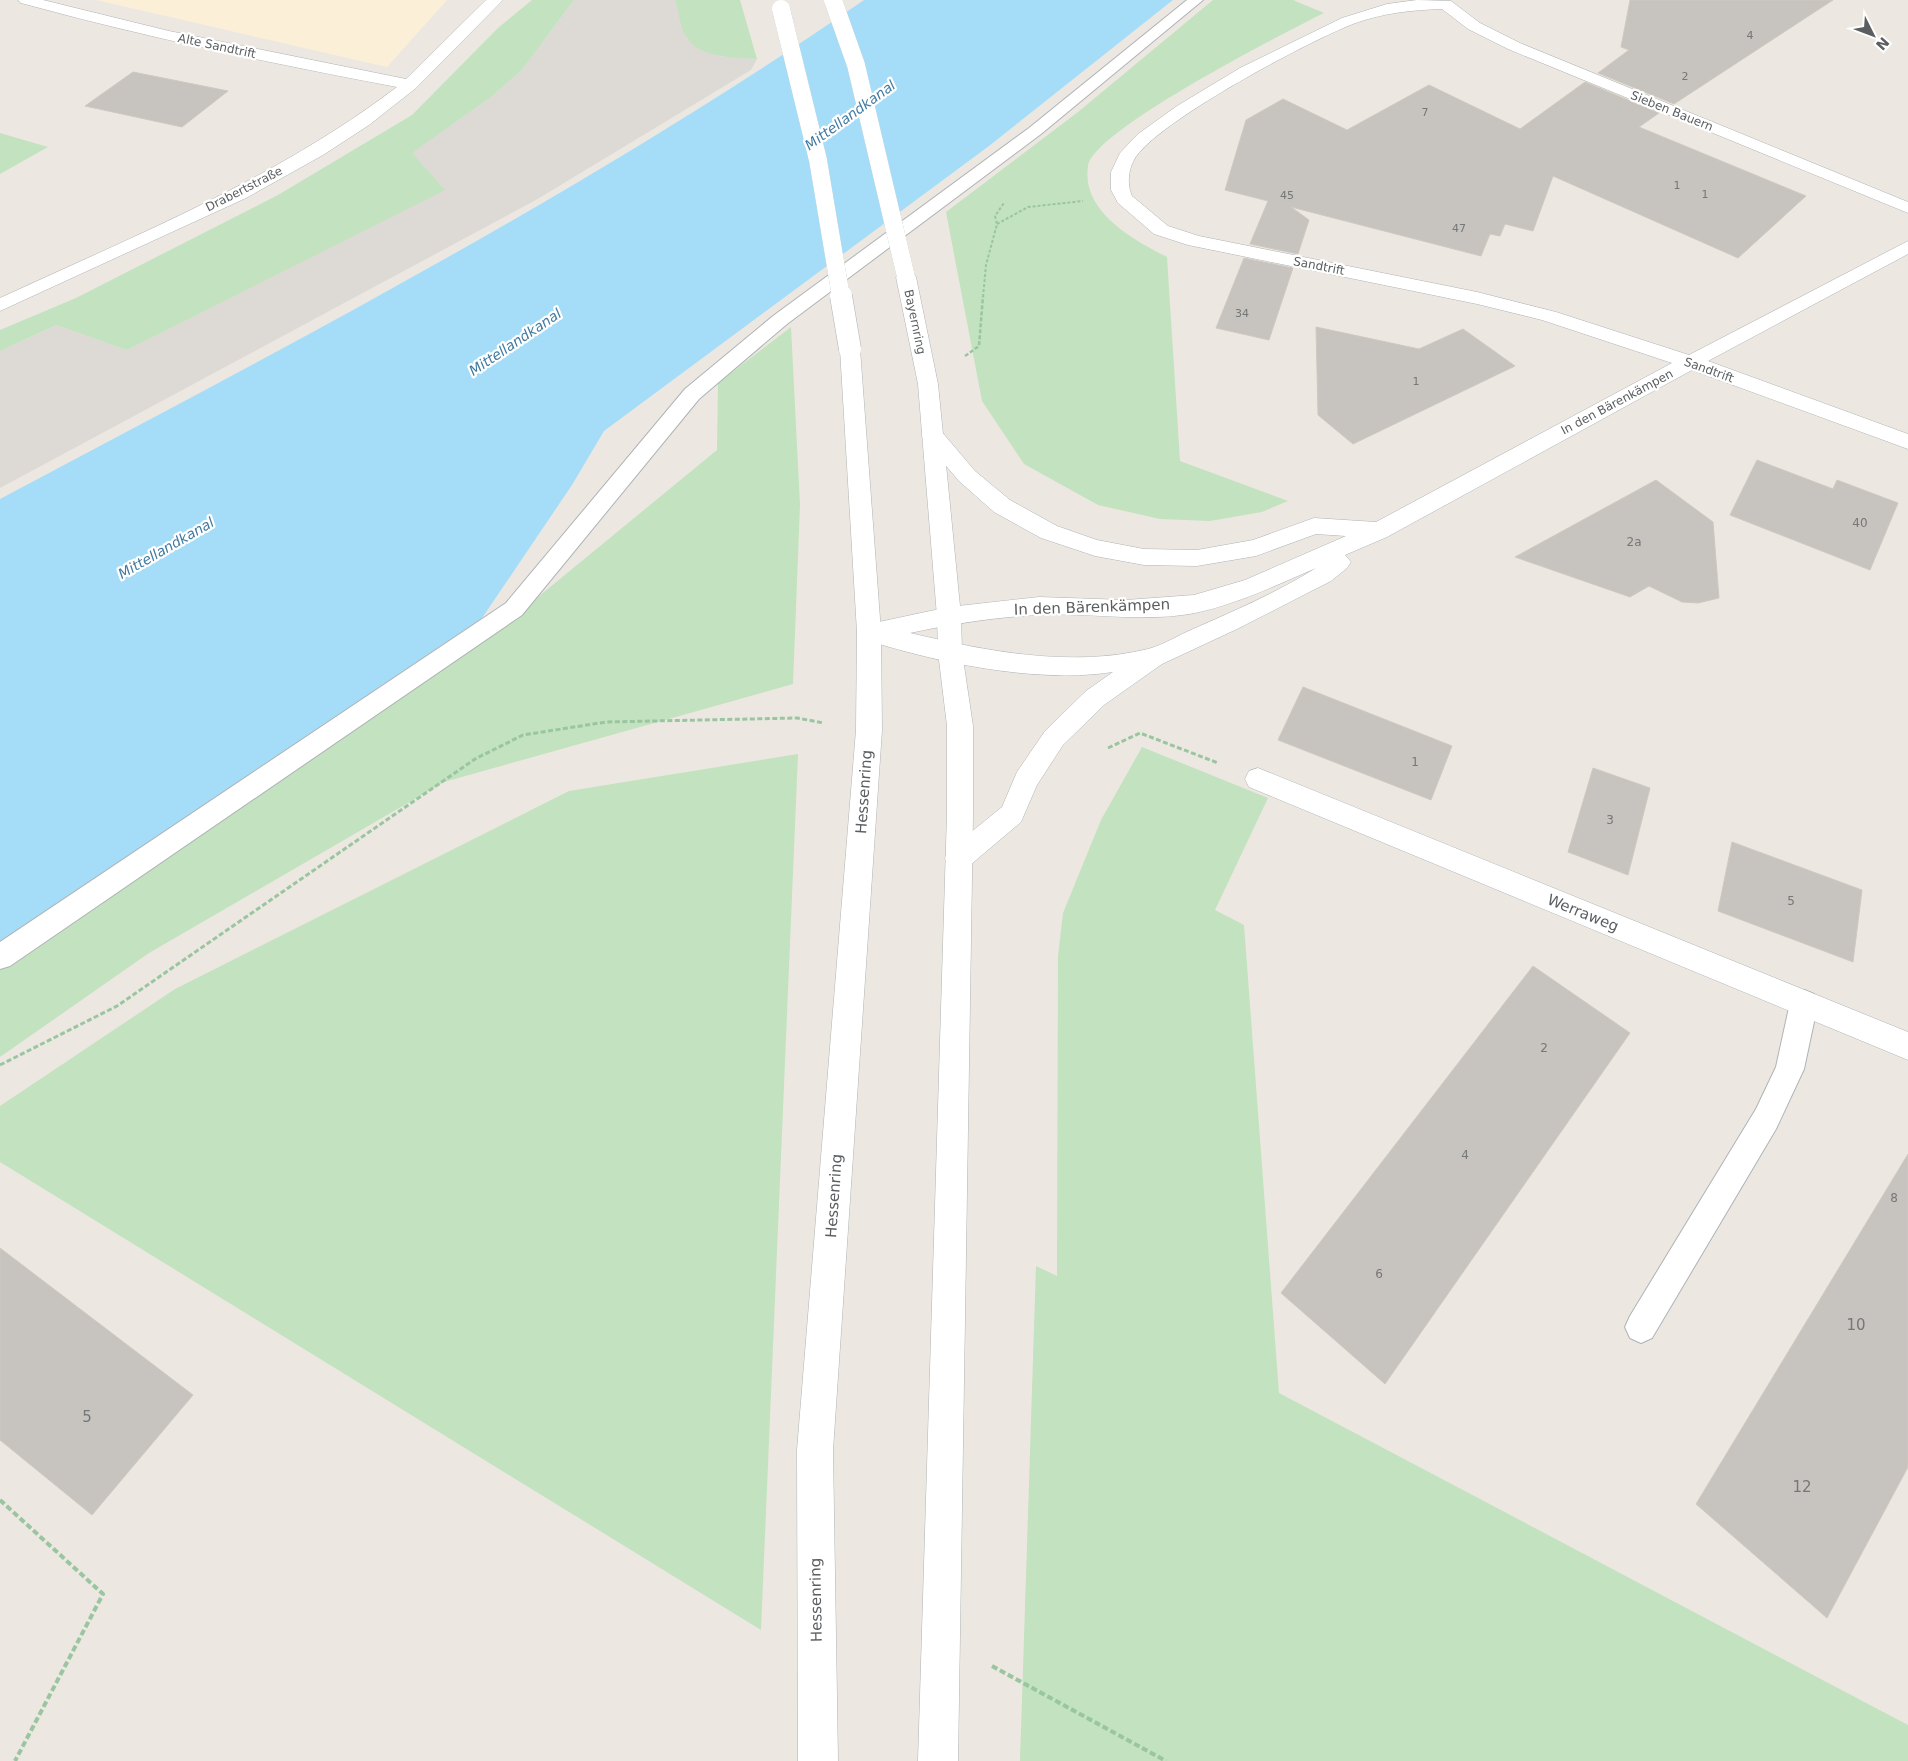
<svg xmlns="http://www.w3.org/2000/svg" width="1908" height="1761" font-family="'DejaVu Sans',sans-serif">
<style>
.commercial{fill:#fbefd7}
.industrial{fill:#dddad6}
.green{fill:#c3e2bf}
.water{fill:#a5ddf8}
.building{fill:#c7c3be;stroke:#d0c9c0}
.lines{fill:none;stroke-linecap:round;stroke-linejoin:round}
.service-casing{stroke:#afb3b6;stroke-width:2}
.minor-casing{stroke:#afb3b6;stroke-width:1}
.tertiary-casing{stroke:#afb3b6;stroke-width:1}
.path-far3{stroke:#9ac5a1;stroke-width:2;stroke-dasharray:3 2;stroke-linecap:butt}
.path-far2{stroke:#9ac5a1;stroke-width:2.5;stroke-dasharray:4 2;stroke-linecap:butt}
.path-far1{stroke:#9ac5a1;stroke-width:3;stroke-dasharray:5 2.5;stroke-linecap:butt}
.path{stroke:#9ac5a1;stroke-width:4;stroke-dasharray:6 3;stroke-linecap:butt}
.service{fill:#fff;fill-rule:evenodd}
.minor{fill:#fff;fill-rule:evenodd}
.tertiary{fill:#fff;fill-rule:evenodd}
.tertiary-bridge-far1-casing{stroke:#afb3b6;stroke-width:18;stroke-linecap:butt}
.tertiary-bridge-casing{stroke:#afb3b6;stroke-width:23;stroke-linecap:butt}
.tertiary-bridge-far1{stroke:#fff;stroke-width:18}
.tertiary-bridge{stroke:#fff;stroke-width:22}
.labels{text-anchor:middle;stroke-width:4.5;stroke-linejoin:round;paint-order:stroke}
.far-number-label{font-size:11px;fill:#757778}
.far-street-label{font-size:12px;fill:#5a5e61;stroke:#fff}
.number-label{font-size:12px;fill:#757778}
.far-water-label{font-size:14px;font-style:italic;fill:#417aa0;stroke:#fff}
.street-label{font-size:15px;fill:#5a5e61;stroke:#fff}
.near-number-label{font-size:15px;fill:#757778}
</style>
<rect width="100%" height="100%" fill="#ece8e1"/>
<polygon class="commercial" points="96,0 447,0 387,67"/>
<polygon class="industrial" points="574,0 675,0 687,39 719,56 757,59 751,70 536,200 0,488 0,351 56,325 127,350 444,189 411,153 491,97 522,70"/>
<g class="green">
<polygon points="532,0 574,0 522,70 491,97 412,153 445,190 127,350 56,325 0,351 0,330 76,298 278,195 412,115 498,28"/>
<path d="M675 0H740L757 59C737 58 699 58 687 38 680 29 679 11 675 0Z"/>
<path d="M1213 0H1293L1324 13C1286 32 1093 130 1088 166 1081 212 1134 240 1167 257L1180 461 1288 501 1262 512 1210 521 1160 519 1098 505 1024 464 982 401 946 212 1078 112Z"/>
<polygon points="0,133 48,147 0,174"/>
<polygon points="791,327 800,505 793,684 444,782 149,953 0,1057 0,964 527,606 717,450 718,383"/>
<polygon points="1142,747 1268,798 1215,910 1244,925 1279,1393 1908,1725 1908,1761 1020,1761 1036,1266 1057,1276 1058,956 1063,913 1101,820"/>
<polygon points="798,754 761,1630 0,1162 0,1106 175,989 569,791"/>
</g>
<path class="water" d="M864 0H1173L989 146 604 431 572 485 478 624 0 942V499C294 343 590 189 864 0Z"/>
<g class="building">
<polygon points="1630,0 1833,0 1674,104 1598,73 1629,50 1621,47"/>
<polygon points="133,72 228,91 182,127 85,106"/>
<polygon points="1585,82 1659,113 1639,127 1806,196 1738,258 1553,176 1533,231 1505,224 1500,236 1490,234 1481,256 1291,207 1309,220 1298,254 1250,244 1268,201 1225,190 1246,120 1283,99 1347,130 1429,85 1520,129"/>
<polygon points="1244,258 1293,268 1269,340 1216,328"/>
<polygon points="1316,327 1419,349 1463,329 1515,366 1353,444 1318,415"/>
<polygon points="1757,460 1833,489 1837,480 1898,503 1870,570 1730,515"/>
<polygon points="1656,480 1713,522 1719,598 1698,603 1682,602 1649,586 1630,597 1515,557"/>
<polygon points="1303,687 1452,746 1431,800 1278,740"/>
<polygon points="1593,768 1650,788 1628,875 1568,852"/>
<polygon points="1732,842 1862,890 1853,962 1718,911"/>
<polygon points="1533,966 1630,1033 1385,1384 1281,1293"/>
<polygon points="1908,1154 1908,1467 1827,1618 1696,1504"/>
<polygon points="0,1248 193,1395 92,1515 0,1440"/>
</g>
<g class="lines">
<g class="service-casing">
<g id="service">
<polygon points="1187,0 1203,0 1041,134 787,324 699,399 522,615 10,966 0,969 0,942 506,603 685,389 773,316 1029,128"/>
<polygon points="1804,990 1814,994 1818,1003 1804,1069 1776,1129 1652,1338 1641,1343 1630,1338 1625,1327 1630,1316 1756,1109 1776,1067 1790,1003 1794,994"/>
</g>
</g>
<g class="minor-casing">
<g id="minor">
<path d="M18 0H43L169 31 406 79 486 0H503L416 88 369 125 323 155 246 198 0 311V298C136 235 276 179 397 87 270 63 145 37 21 3Z"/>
<path d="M1417 0 1451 1 1480 23 1520 43 1908 202V213L1508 49 1468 29 1442 9C1412 10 1382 13 1353 24 1309 41 1154 123 1134 160 1128 171 1127 185 1132 196L1168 226 1199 236 1477 292 1556 312 1689 355 1908 241V254L1708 361 1908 434V449L1692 370 1387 537 1345 555 1351 562 1347 568 1331 581 1237 629 1162 664 1104 705 1063 745 1037 785 1021 822 969 866 959 870 949 866 945 858 949 850 1002 807 1017 772 1045 731 1086 691 1113 672C1036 684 934 662 860 638L857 632 860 626 949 607 1039 597 1126 600 1194 595 1245 580 1346 536 1316 534 1256 556 1197 566 1144 565 1095 556 1041 538 994 512 959 481 925 441 922 436 925 431 933 429 941 431 975 471 1010 500 1057 526 1097 540 1144 549 1197 550 1253 540 1314 518 1376 522 1672 363 1542 320 1477 304 1188 245 1154 234 1118 203 1111 190V172L1120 153 1138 134 1177 106 1240 68 1342 18 1387 4ZM1316 568C1278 592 1234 611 1193 629 1179 635 1163 645 1148 649 1070 668 986 651 910 633 952 624 996 617 1038 615 1090 612 1143 623 1195 613 1237 604 1277 585 1316 568Z"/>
<polygon points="1258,768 1908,1032 1908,1060 1249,787 1245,779 1249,771"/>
</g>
</g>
<g class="tertiary-casing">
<g id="tertiary">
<polygon points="906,271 913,273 916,277 938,384 961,616 962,652 973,726 973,813 958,1761 918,1761 947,813 947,726 938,652 937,616 918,384 896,277 899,273"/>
<polygon points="850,343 857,344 860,349 881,632 882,730 833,1450 838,1761 798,1761 797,1450 856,730 857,632 840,349 843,344"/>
</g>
</g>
<g class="path-far3">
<polyline points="997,224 1028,207 1083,201"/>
<polyline points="983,297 986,265 997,224 995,216 1004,203"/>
</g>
<polyline class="path-far2" points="965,356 979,346 983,296"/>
<g class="path-far1">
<polyline points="1108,748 1140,733 1218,763"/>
<polyline points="0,1065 117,1006 475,759 523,735 606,722 797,718 824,723"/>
</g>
<g class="path">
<polyline points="0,1500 103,1594 15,1761"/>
<polyline points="992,1666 1166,1761"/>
</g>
<use href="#service" class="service"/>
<use href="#minor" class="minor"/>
<use href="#tertiary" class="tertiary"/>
<g class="tertiary-bridge-far1-casing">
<g id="tertiary-bridge-far1">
<polyline points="833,0 856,65 906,277"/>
<polyline points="781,9 818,160 841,297"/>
</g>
</g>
<g class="tertiary-bridge-casing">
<polyline id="tertiary-bridge" points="841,296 850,349"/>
</g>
<use href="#tertiary-bridge-far1" class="tertiary-bridge-far1"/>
<use href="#tertiary-bridge" class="tertiary-bridge"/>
</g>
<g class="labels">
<g class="far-number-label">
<text x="1750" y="39">4</text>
<text x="1685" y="80">2</text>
<text x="1425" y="116">7</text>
<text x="1677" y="189">1</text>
<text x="1705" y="198">1</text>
<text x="1287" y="199">45</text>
<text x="1459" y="232">47</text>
<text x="1242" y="317">34</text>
<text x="1416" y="385">1</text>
</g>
<g class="far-street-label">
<text transform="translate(217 46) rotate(12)" y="4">Alte Sandtrift</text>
<text transform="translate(1672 111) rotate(22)" y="4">Sieben Bauern</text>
<text transform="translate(244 189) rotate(-27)" y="4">Drabertstraße</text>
<text transform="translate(1319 266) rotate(11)" y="4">Sandtrift</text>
<text transform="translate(915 322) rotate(78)" y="4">Bayernring</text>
<text transform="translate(1709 370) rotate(20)" y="4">Sandtrift</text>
<text transform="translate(1617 402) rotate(-28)" y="4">In den Bärenkämpen</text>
</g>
<g class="number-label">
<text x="1860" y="527">40</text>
<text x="1634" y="546">2a</text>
<text x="1415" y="766">1</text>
<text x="1610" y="824">3</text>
<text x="1791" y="905">5</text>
<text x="1544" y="1052">2</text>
<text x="1465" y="1159">4</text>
<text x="1894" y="1202">8</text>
<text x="1379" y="1278">6</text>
</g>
<g class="far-water-label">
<text transform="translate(850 115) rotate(-36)" y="5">Mittellandkanal</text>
<text transform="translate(515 342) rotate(-34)" y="5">Mittellandkanal</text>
<text transform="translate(166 548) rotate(-30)" y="5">Mittellandkanal</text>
</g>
<g class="street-label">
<text transform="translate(1092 607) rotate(-2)" y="5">In den Bärenkämpen</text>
<text transform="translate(864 792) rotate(-86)" y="5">Hessenring</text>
<text transform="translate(1583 913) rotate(22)" y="5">Werraweg</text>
<text transform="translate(834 1196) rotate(-86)" y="5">Hessenring</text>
<text transform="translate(816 1600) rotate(-91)" y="5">Hessenring</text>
</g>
<g class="near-number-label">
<text x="1856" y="1330">10</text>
<text x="87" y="1422">5</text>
<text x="1802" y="1492">12</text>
</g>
</g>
<g transform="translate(1873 35) rotate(132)" stroke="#ffffff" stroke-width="4" paint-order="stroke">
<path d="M0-4L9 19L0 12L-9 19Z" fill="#5a5e61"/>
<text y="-8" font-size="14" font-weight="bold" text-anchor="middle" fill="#5a5e61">N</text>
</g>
</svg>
